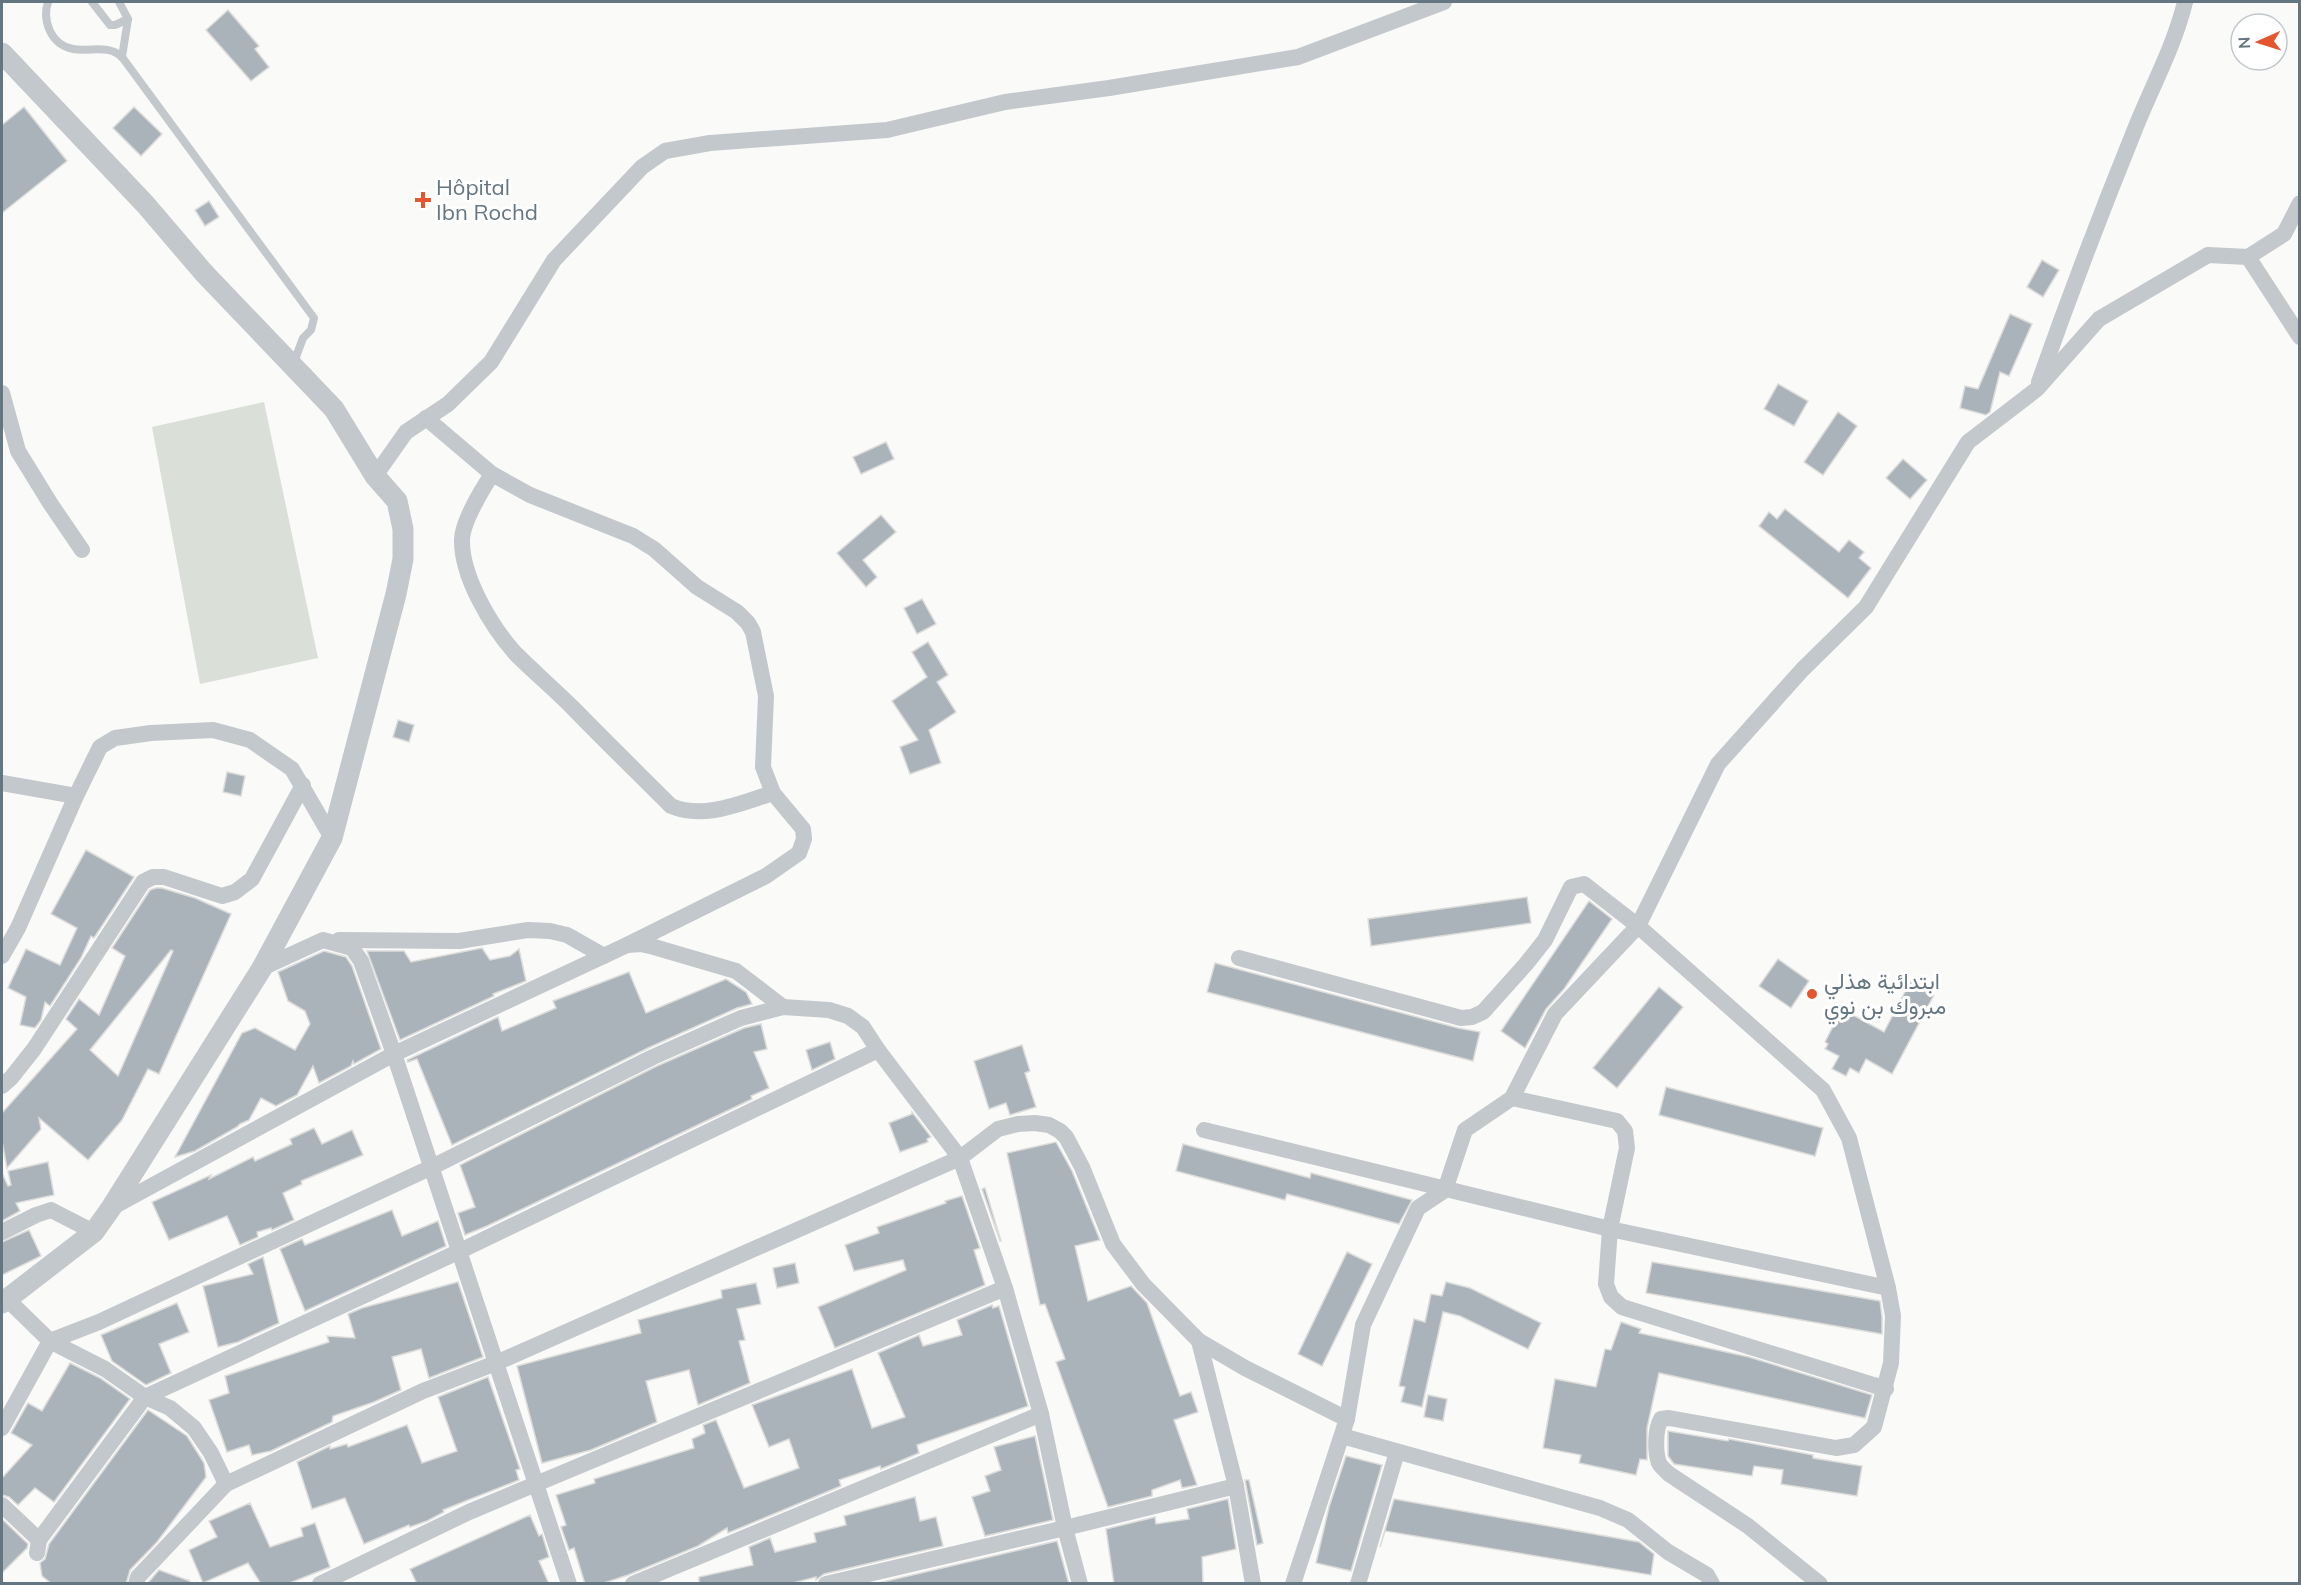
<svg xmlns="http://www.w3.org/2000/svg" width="2301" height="1585" font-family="Mulish,Vazirmatn,sans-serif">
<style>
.green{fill:#dadfd7}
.building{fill:#aab3b9;stroke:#dcdcda;stroke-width:1.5;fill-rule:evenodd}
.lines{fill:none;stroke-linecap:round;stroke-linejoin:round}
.service{stroke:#c3c8cc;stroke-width:8}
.minor{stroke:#c3c8cc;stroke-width:16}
.tertiary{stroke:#c3c8cc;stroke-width:21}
.poi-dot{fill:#e4572e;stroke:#fff;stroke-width:2}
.labels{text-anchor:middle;stroke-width:6;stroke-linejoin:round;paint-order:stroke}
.poi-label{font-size:22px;fill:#657683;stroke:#fff;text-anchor:start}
</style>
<rect width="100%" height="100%" fill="#fafaf8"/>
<polygon class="green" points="264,402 318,658 200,684 152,427"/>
<g class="building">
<polygon points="228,10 259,46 255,49 269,67 251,81 206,30"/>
<polygon points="24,107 67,161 2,213 2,125"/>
<polygon points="134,107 162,134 141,156 113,128"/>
<polygon points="209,201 219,217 205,226 195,210"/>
<polygon points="2042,260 2059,270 2043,297 2027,287"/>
<polygon points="2010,314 2032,324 2009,376 2000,372 1990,412 1986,415 1960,408 1965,386 1978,389"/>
<polygon points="1778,384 1808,401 1794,426 1764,409"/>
<polygon points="1838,412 1857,426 1823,475 1804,462"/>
<polygon points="886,442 894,459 861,474 853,457"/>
<polygon points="1903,459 1927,480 1910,499 1886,478"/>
<polygon points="1785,509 1839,552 1849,540 1864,552 1859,558 1871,568 1848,598 1759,526 1769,512 1777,519"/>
<polygon points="881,515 896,532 863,560 877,577 866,587 837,553"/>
<polygon points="922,599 936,624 917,634 904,608"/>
<polygon points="928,642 948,675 937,682 956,712 929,730 941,763 910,774 900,747 918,740 892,701 927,677 912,652"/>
<polygon points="398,720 414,725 409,742 393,737"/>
<polygon points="227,772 245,776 241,796 223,792"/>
<polygon points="86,850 134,877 94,938 91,936 81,958 50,1006 45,1002 41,1020 35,1028 20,1025 26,997 8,988 26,949 60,965 77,928 51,914"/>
<path d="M156 888H162L195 898 231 914 159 1074 148 1069 122 1120 88 1160 39 1118 41 1129 7 1168 2 1141V1113L77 1029 66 1019 79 999 99 1015 125 956 112 948 150 890ZM171 950 173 951 118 1076 90 1050Z"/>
<polygon points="1527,897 1531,923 1371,946 1368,919"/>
<polygon points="1589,901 1612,919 1564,989 1546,1009 1525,1048 1501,1031"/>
<polygon points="482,948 490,960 510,956 519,949 526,981 493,994 494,996 400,1040 367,951 404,951 411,962"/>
<polygon points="324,951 346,957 352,966 381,1049 354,1064 353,1061 351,1066 319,1083 313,1066 297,1095 276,1106 261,1098 249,1120 240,1124 237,1127 195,1151 175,1157 242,1033 255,1028 295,1050 310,1024 305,1011 288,1001 278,972"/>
<polygon points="1778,959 1809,981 1791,1008 1759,986"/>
<polygon points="1215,963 1458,1028 1480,1032 1473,1061 1207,992"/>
<polygon points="629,972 646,1013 726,979 746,992 752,1004 737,1008 648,1048 452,1145 417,1059 408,1062 407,1060 498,1017 502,1031 556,1008 553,1001"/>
<polygon points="1910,982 1934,995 1892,1074 1866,1059 1859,1073 1850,1068 1846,1076 1832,1069 1839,1056 1825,1049 1828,1044 1825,1042 1842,1009 1884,1032"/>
<polygon points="1659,987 1683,1007 1617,1088 1593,1068"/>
<polygon points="761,1024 767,1049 754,1052 769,1088 751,1096 752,1099 487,1226 465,1235 458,1213 475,1207 460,1165 657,1066 744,1028"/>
<polygon points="830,1042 835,1059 812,1070 806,1050"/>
<polygon points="1022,1045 1030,1071 1025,1073 1036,1107 1010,1115 1006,1103 989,1109 974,1061"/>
<polygon points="1666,1087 1823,1128 1815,1156 1659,1115"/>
<polygon points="912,1112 931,1137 927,1139 928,1142 900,1152 889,1123 912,1114"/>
<polygon points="314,1128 322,1144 352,1130 363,1155 301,1181 302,1184 283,1193 294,1220 272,1230 271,1228 257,1232 258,1237 240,1245 227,1216 169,1240 152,1202 211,1175 209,1179 253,1157 255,1161 292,1144 290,1139"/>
<polygon points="1056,1142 1072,1171 1100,1240 1075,1246 1088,1301 1131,1286 1147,1303 1180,1396 1191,1392 1198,1412 1174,1420 1197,1485 1182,1488 1180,1480 1152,1490 1152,1496 1108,1507 1056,1362 1065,1359 1045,1304 1040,1305 1007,1153"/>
<polygon points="1183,1144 1310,1178 1311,1173 1412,1200 1399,1224 1287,1194 1285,1200 1176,1171"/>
<polygon points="48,1162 54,1195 16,1203 20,1211 2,1221 2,1173 8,1186 11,1185 8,1171"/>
<polygon points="985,1188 1001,1241 1000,1241 982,1189"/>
<polygon points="962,1196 980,1248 974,1250 985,1285 835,1348 818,1307 906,1270 903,1260 854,1271 845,1245 879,1233 877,1227 946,1203 945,1201"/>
<polygon points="392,1210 402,1236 438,1221 446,1246 305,1311 280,1249 302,1239 305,1245"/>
<polygon points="29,1230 41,1256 2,1275 2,1242"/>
<polygon points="1347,1252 1372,1264 1322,1366 1298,1354"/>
<polygon points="263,1257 279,1323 238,1342 218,1347 203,1286 253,1274 248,1264"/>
<polygon points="1652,1262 1880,1301 1882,1317 1882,1334 1646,1293"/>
<polygon points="795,1263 799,1283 777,1288 773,1268"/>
<polygon points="458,1282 483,1357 429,1378 421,1349 392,1357 401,1390 374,1402 333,1416 332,1422 271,1451 252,1455 249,1445 227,1452 209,1400 229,1393 225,1376 329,1342 327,1336 355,1338 348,1314 362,1308"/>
<polygon points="1446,1282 1470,1288 1541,1323 1528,1349 1460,1316 1443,1312 1422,1407 1401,1402 1405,1387 1399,1386 1414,1319 1425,1322 1431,1294 1442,1296"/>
<polygon points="756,1283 761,1304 737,1309 745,1340 739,1341 750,1383 698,1405 689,1370 646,1381 657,1422 591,1450 542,1463 517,1366 641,1333 638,1320 722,1298 721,1290"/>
<polygon points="177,1303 189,1332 159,1344 171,1373 146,1385 112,1361 101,1335"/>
<polygon points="992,1305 993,1308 999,1306 1028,1406 917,1445 919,1453 881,1469 880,1466 839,1480 841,1486 728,1533 727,1528 698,1546 628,1575 601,1584 585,1584 574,1548 569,1550 561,1527 566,1525 556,1495 595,1483 594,1479 694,1448 692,1439 705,1433 703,1425 716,1420 744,1488 799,1468 789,1439 769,1447 752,1405 852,1369 872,1428 905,1417 878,1353 919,1335 923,1346 962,1335 957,1320"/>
<polygon points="1621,1322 1641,1329 1639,1333 1749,1357 1872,1395 1865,1418 1659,1373 1647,1428 1647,1460 1640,1459 1636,1475 1579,1463 1581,1455 1543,1448 1555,1379 1596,1387 1605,1349 1611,1350"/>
<polygon points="70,1363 100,1378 130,1399 54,1502 35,1488 18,1505 9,1497 2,1495 2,1478 32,1445 11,1433 28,1403 42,1411"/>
<polygon points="488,1377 520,1469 516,1470 519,1480 443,1510 444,1512 427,1521 410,1527 409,1525 364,1544 345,1498 312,1509 297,1462 330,1446 330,1449 347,1444 348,1447 407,1425 422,1463 457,1451 438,1397"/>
<polygon points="1428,1395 1447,1399 1443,1421 1424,1417"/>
<polygon points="148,1410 187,1436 204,1463 206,1477 157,1542 130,1570 126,1584 52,1584 42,1576 40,1563 45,1559 49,1544"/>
<polygon points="1668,1431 1728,1441 1729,1439 1813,1455 1813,1458 1862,1466 1857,1496 1781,1484 1783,1470 1754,1466 1752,1476 1674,1464 1668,1456"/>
<polygon points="1035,1436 1053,1520 985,1536 972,1497 990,1491 985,1476 1001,1470 994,1447"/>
<polygon points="1346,1456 1382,1465 1351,1571 1316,1563 1329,1507"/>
<polygon points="1245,1480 1249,1480 1263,1543 1257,1545"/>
<polygon points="915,1497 920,1521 936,1517 943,1546 824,1574 816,1580 816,1577 789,1584 699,1584 699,1577 753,1565 749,1547 770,1538 775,1552 816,1542 814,1533 846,1525 844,1516"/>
<polygon points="1228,1499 1236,1549 1202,1557 1203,1584 1114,1584 1106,1529 1155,1517 1156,1524 1189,1519 1187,1509"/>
<polygon points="1394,1499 1639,1542 1654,1554 1651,1575 1385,1531 1380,1547"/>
<polygon points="250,1503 270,1547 303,1536 301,1528 315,1523 330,1567 287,1584 261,1584 248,1563 203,1583 189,1550 217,1537 209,1521"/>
<polygon points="530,1515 539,1536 542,1534 549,1557 539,1561 549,1584 417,1584 410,1569"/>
<polygon points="2,1519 28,1544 27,1548 2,1573"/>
<polygon points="1057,1541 1069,1584 874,1584"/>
<polygon points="159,1570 190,1581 189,1584 147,1584"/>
</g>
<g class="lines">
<g class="service">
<path d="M48 2C42 21 51 45 73 49 91 52 108 44 122 57L314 318 311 330 303 338 293 365"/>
<polyline points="92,2 110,25 115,25 128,19"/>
<polyline points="119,2 128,19 122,57"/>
</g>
<g class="minor">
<polyline points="2248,257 2300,337"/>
<path d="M2039 382C2069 297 2101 213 2135 129 2152 86 2174 47 2185 2"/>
<polyline points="2,393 18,451 50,503 82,550"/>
<polyline points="426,418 492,474 530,495 633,536 654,549 697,587 737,612 748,623 753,632 766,696 763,767 773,793 803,829 804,839 799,853 766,876 627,945"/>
<path d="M492 474C482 490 463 520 462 539 461 576 491 626 515 653 534 672 555 690 574 709 606 742 639 774 671 806 704 820 741 803 773 793"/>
<polyline points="375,476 406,432 448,404 491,362 554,260 642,167 665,151 710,143 887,130 1005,102 1109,88 1298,57 1444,2"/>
<polyline points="2,783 76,796"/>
<polyline points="339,940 459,941 528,930 550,931 567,935 604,956"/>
<polyline points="2,956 18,928 76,796 100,747 115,738 151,733 213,730 250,740 292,769 332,838"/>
<path d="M1239 958 1461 1018 1472 1017 1483 1012 1526 964 1545 940 1571 887 1584 884 1638 926 1823 1090 1849 1138 1888 1288 1893 1316 1891 1363 1874 1427 1854 1445 1836 1448 1669 1418 1661 1419C1655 1429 1655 1452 1659 1463 1661 1467 1666 1471 1669 1474L1748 1526 1820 1584"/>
<polyline points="262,968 323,940 352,948 361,961 394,1054 569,1584"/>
<polyline points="2,1086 11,1078 34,1049 143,882 153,877 164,877 222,896 235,892 252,879 303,785"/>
<polyline points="1512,1098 1617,1121 1625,1131 1627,1148 1610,1229 1606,1284 1611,1297 1622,1307 1886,1389"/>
<polyline points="1204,1130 1610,1229 1888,1288"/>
<polyline points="111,1208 394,1054 627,945 641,944 654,947 736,971 783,1007"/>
<polyline points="2,1232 36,1215 51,1210 94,1232"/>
<polyline points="8,1300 50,1341 105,1369 145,1397 170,1408 194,1428 211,1453 226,1484"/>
<polyline points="1199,1341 1236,1486 1253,1584"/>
<polyline points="2,1428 50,1341 99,1322 432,1167 653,1057 741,1018 783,1007 829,1010 848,1016 863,1027 878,1050 960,1158 1005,1288 1041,1414 1065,1528 1080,1584"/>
<polyline points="1342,1436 1600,1508 1628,1520 1668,1552 1707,1575 1712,1584"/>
<polyline points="2,1505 39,1540"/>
<polyline points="37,1553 39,1540 145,1397 458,1252 878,1050"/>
<polyline points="136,1584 138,1577 226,1484 423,1391 496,1363 960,1158 998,1129 1018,1124 1035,1123 1049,1125 1060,1131 1066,1137 1082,1167 1113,1244 1143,1284 1199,1341 1245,1368 1347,1419"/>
<polyline points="320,1584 469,1512 1005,1288"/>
<polyline points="633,1584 1041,1414"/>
<polyline points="826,1584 1065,1528 1236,1486"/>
<polyline points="1293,1584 1347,1419 1363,1325 1418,1208 1445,1190 1465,1130 1512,1098 1555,1014 1638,926 1718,764 1802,670 1866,607 1968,442 2037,389 2099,319 2208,255 2248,257 2284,234 2300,203"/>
<polyline points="1358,1584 1397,1452"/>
</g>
<polyline class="tertiary" points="2,53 145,204 204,273 334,409 375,476 397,501 403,529 403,559 396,594 332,838 262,968 111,1208 94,1232 2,1303"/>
</g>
<g class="poi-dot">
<path d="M420 191h6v6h6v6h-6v6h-6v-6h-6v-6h6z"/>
<circle cx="1812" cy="994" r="6"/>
</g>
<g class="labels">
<g class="poi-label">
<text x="436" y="195">Hôpital<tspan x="436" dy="25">Ibn Rochd</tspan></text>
<text x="1824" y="989">ابتدائية هذلي<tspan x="1824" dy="25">مبروك بن نوي</tspan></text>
</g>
</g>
<rect width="2301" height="1585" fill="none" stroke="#657683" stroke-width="6"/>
<g transform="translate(2259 42) rotate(267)"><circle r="28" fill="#ffffff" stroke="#c1c8cd" stroke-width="1.5"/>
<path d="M0-4.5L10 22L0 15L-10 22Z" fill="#e4572e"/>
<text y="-9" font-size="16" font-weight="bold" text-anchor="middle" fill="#657683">N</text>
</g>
</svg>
